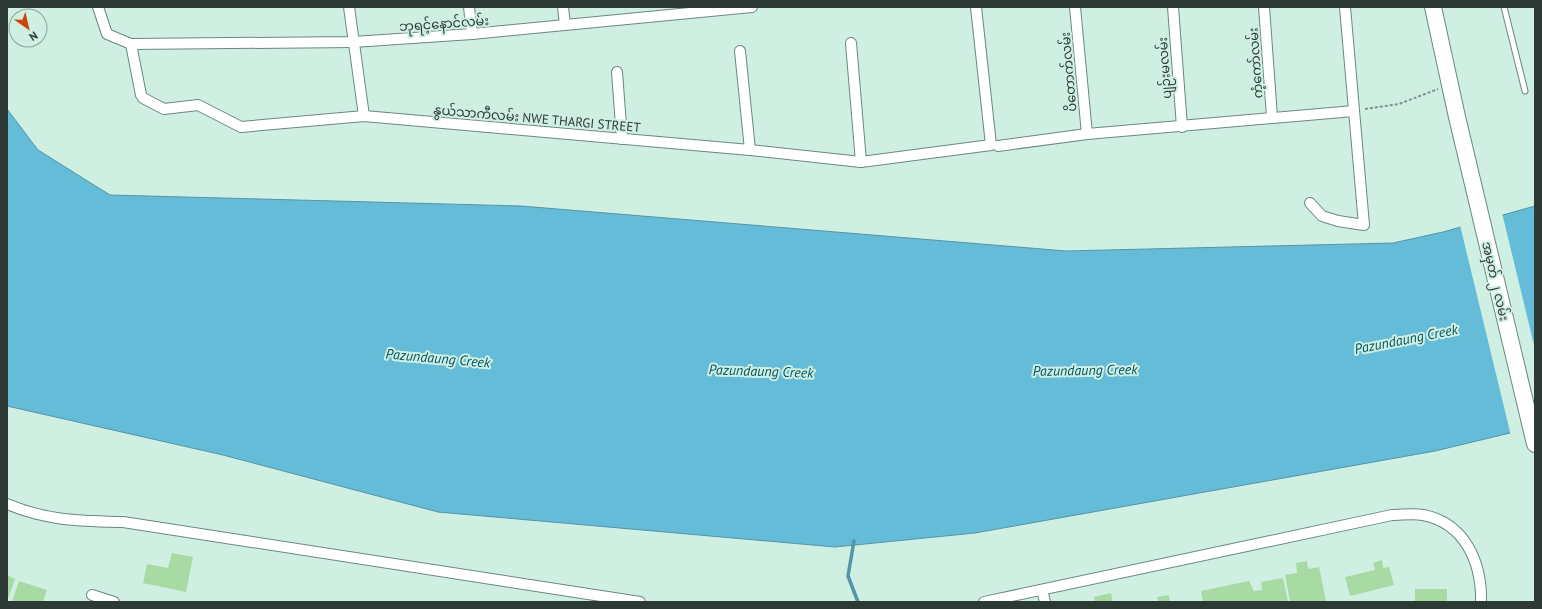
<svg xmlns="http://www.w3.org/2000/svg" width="1542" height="609" font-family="'PT Sans','Noto Sans Myanmar',sans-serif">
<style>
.water{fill:#65bcd8;stroke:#5495a7}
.pier{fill:#cfefe2}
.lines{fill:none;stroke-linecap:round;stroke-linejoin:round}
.stream{stroke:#5495a7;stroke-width:3.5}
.building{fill:#a7dba3}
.service-casing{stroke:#6b887d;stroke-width:7}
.minor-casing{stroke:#6b887d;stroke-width:12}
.primary-casing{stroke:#6b887d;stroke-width:18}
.path{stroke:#7e948b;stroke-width:2;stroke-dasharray:3 2;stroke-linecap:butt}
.service{stroke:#fff;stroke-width:5}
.minor{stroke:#fff;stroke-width:10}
.primary{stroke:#fff;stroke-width:16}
.labels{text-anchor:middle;stroke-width:4;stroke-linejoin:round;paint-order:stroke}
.street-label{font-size:13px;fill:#2d3934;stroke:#cfefe2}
.water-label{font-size:14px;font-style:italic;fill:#015265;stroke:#cfefe2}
</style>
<rect width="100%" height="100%" fill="#cfefe2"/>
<polygon class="water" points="7,109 38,150 110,195 521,206 1066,251 1393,243 1443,232 1535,206 1535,427 1435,451 975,533 835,547 438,512 223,455 7,406"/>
<polygon class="pier" points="1502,213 1535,349 1535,429 1511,436 1460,225"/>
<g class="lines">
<polyline class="stream" points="854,541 848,576 858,602"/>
</g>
<g class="building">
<polygon points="172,553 193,557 186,592 143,583 147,564 168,568"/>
<polygon points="1382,560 1383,568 1389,567 1394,585 1350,596 1345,577 1375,570 1373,563"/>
<polygon points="1307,561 1308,569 1319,567 1326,601 1290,602 1285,575 1297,573 1296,563"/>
<polygon points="7,575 15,579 7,601"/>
<polygon points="1283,578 1288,602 1203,602 1201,591 1249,581 1254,591 1262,590 1261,582"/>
<polygon points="19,581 47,590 43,602 12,602"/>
<rect x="1415" y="589" width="32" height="13"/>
<polygon points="1111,593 1113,602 1095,602 1094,597"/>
<polygon points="1169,595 1170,602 1158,602 1157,597"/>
</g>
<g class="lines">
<g class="service-casing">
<polyline id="service" points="1504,7 1525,91"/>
</g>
<g class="minor-casing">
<g id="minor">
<polyline points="98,7 107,34 131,44 353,42 472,34 752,7"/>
<polyline points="349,7 364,116"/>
<polyline points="469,7 472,34"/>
<polyline points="563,7 565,25"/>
<polyline points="1075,7 1087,134"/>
<polyline points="1173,7 1182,127"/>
<polyline points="1264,7 1272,117"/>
<polyline points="851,43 861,162"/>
<polyline points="131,44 141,95 143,98 164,109 198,105 241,127 364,116 750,150 861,162 991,145 976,7"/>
<polyline points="740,51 750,150"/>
<polyline points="617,72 622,139"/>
<polyline points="998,146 1087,134 1354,111"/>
<polyline points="1310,203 1322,216 1338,221 1364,225 1345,7"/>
<path d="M7 504C48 521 79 521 123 522L640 602"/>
<polyline points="1042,590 1045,602"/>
<polyline points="92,595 114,602"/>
<path d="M984 602 1392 515C1401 515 1413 513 1423 515 1465 523 1482 563 1481 602"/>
</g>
</g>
<g class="primary-casing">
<polyline id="primary" points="1433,7 1457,117 1535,444"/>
</g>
<polyline class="path" points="1365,109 1399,104 1438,89"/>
<use href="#service" class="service"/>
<use href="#minor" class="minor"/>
<use href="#primary" class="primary"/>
</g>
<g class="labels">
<g class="street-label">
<text transform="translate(444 23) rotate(-4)" y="5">ဘုရင့်နောင်လမ်း</text>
<text transform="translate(1255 63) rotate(-94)" y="5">ကံ့ကော်လမ်း</text>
<text transform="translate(1164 68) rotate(-94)" y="5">ပျဉ်းမလမ်း</text>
<text transform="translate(1068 72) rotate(-95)" y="5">ပိတောက်လမ်း</text>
<text transform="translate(537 118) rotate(5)" y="5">နွယ်သာကီလမ်း NWE THARGI STREET</text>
<text transform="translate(1496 281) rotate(77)" y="5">အမှတ် ၂ လမ်း</text>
</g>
<g class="water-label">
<text transform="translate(1406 339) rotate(-11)" y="5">Pazundaung Creek</text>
<text transform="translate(438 358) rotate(5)" y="5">Pazundaung Creek</text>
<text transform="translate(1085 370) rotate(-1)" y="5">Pazundaung Creek</text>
<text transform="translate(761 371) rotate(2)" y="5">Pazundaung Creek</text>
</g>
</g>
<rect width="1542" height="609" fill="none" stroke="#2d3934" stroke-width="16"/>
<g transform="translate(28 28) rotate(146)"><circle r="19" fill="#cfefe2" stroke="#8ea69c"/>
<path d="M0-3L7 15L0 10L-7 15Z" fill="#cb440b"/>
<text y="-6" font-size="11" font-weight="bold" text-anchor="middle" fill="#2d3934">N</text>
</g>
</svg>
